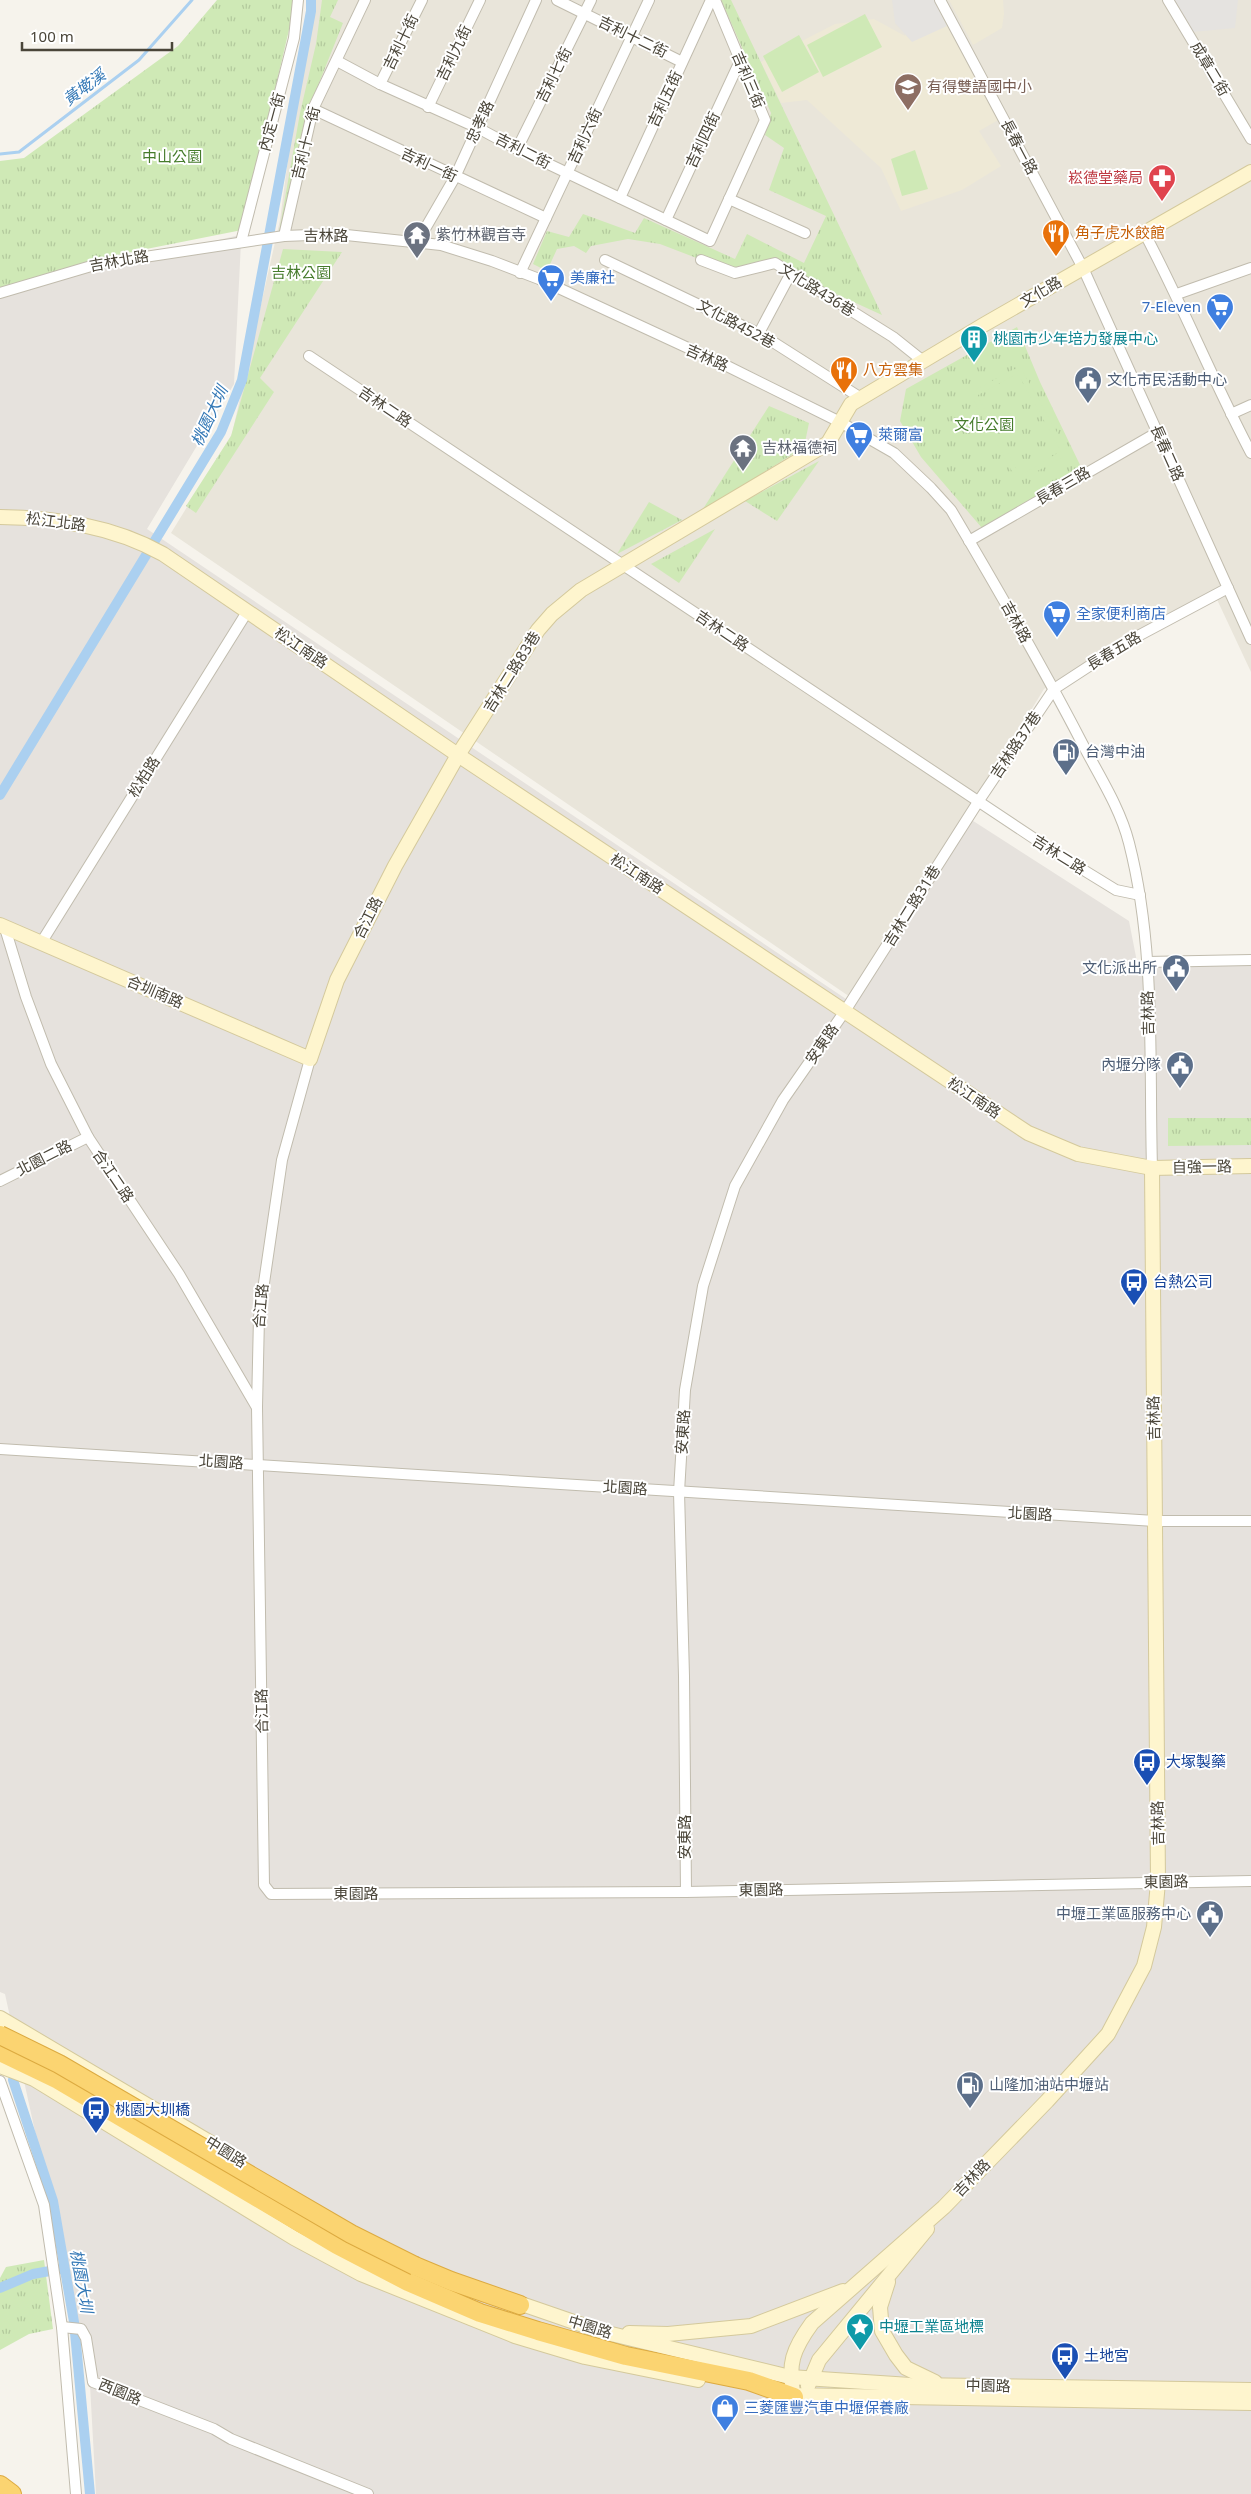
<svg xmlns="http://www.w3.org/2000/svg" width="1251" height="2494" font-family="'Noto Sans','Noto Sans TC',sans-serif">
<style>
.residential{fill:#e9e5da}
.industrial{fill:#e6e2dd}
.education{fill:#eee9d6}
.grass{fill:url(#grass-tufts)}
.pitch{fill:#cfe9b6;fill-rule:evenodd}
.parking{fill:#e5e3e0}
.lines{fill:none;stroke-linecap:round;stroke-linejoin:round}
.stream{stroke:#abd0f0;stroke-width:3}
.canal{stroke:#abd0f0;stroke-width:10}
.street-casing{stroke:#c1bcae;stroke-width:12}
.secondary-casing{stroke:#d4c99c;stroke-width:16}
.highway-casing{stroke:#dcaa40;stroke-width:20}
.street{stroke:#fff;stroke-width:10}
.secondary{stroke:#fef5ce;stroke-width:14}
.highway{stroke:#fbd471;stroke-width:18}
.highway-bridge-casing{stroke:#dcaa40;stroke-width:20;stroke-linecap:butt}
.highway-bridge{stroke:#fbd471;stroke-width:18}
.labels{text-anchor:middle;stroke-width:4;stroke-linejoin:round;paint-order:stroke}
.street-label{font-size:15px;fill:#4a4539;stroke:#fff}
.education-label{font-size:15px;fill:#785e54;stroke:#fff;text-anchor:start}
.park-label{font-size:15px;fill:#467c2c;stroke:#fff}
.health-label{font-size:15px;fill:#be3a42;stroke:#fff;text-anchor:end}
.food-label{font-size:15px;fill:#c56008;stroke:#fff;text-anchor:start}
.worship-label{font-size:15px;fill:#5b616d;stroke:#fff;text-anchor:start}
.shop-label{font-size:15px;fill:#366cbe;stroke:#fff;text-anchor:start}
.culture-label{font-size:15px;fill:#0d838f;stroke:#fff;text-anchor:start}
.service-label{font-size:15px;fill:#4e5e75;stroke:#fff;text-anchor:start}
.transit-label{font-size:15px;fill:#164399;stroke:#fff;text-anchor:start}
.water-label{font-size:16px;font-style:italic;fill:#3378b6;stroke:#fff}
</style>
<defs>
<pattern id="grass-tufts" width="24" height="20" patternUnits="userSpaceOnUse" patternTransform="scale(1.25)"><rect width="24" height="20" fill="#cfe9b6"/><path d="M3 7l-1-3M5 7V3M7 7l1-3M15 17l-1-3M17 17v-4M19 17l1-3" fill="none" stroke="#b3c99d"/></pattern>
</defs>
<rect width="100%" height="100%" fill="#f6f3ec"/>
<polygon class="residential" points="309,0 1251,0 1251,672 1213,591 1044,689 853,999 171,533 232,434 280,220"/>
<polygon class="industrial" points="248,233 241,242 234,384 147,529 846,999 967,817 1129,921 1137,962 1251,961 1251,2494 96,2494 89,2367 65,2269 5,1994 0,1992 0,292"/>
<g class="education">
<polygon points="901,0 940,0 1000,119 979,131 1001,166 962,190 901,211 881,168 807,100 781,103 761,62 835,24 874,19 905,36"/>
<polygon points="949,0 1003,0 1004,14 1002,28 973,45"/>
</g>
<g class="grass">
<polygon points="217,0 296,0 242,230 111,256 0,289 0,161 24,158 178,46"/>
<polygon points="322,0 338,0 330,17 343,23 307,113 287,232 279,232 300,113 316,44"/>
<polygon points="721,0 731,0 882,315 801,278 770,260 733,272 660,244 628,239 591,246 586,253 574,246 557,249 547,271 533,264 547,231 569,237 583,214 635,233 644,218 735,259 747,234 804,263 826,216 769,190 784,148 765,135 771,113"/>
<polygon points="283,249 342,252 260,378 274,392 196,513 186,506 231,436"/>
<polygon points="1017,327 1040,382 1082,469 982,528 921,457 900,421 906,389"/>
<polygon points="769,406 809,423 804,447 701,512"/>
<polygon points="819,461 777,521 745,501"/>
<polygon points="649,502 682,520 617,554"/>
<polygon points="715,529 679,583 651,564"/>
<polygon points="1168,1118 1251,1118 1251,1145 1168,1146"/>
<polygon points="44,2260 53,2329 29,2334 0,2350 0,2278 6,2267"/>
</g>
<g class="pitch">
<polygon points="865,14 882,47 823,77 807,45"/>
<polygon points="799,35 819,72 782,92 763,56"/>
<polygon points="915,150 928,189 902,196 891,159"/>
<path d="M1014 369 1023 372 1067 450 1064 457 1022 479 1014 475 973 399 975 390ZM1015 375 1019 376 1061 451 1023 474 1018 472 978 397V395Z"/>
</g>
<g class="parking">
<polygon points="892,0 934,0 947,26 912,42 895,23"/>
<polygon points="1173,0 1238,0 1235,28 1192,32"/>
</g>
<g class="lines">
<polyline class="stream" points="0,154 19,152 139,60 192,0"/>
<g class="canal">
<polyline points="0,795 221,432 242,380 311,11 311,0"/>
<polyline points="13,2080 53,2201 74,2322 90,2494"/>
<polyline points="0,2288 33,2274 61,2269"/>
</g>
<g class="street-casing">
<g id="street">
<polyline points="557,0 682,62"/>
<polyline points="940,0 1083,268 1251,639"/>
<polyline points="1168,0 1251,139"/>
<polyline points="337,61 380,84 478,128 517,149 710,241 765,120 715,0"/>
<polyline points="380,84 422,0"/>
<polyline points="428,107 480,0"/>
<polyline points="313,109 546,218"/>
<polyline points="517,149 591,0"/>
<polyline points="620,198 711,0"/>
<polyline points="729,199 805,233"/>
<polyline points="666,220 740,61"/>
<path d="M1145 234C1183 306 1213 381 1251 453"/>
<polyline points="284,236 313,109 365,0"/>
<polyline points="418,241 455,177 536,0"/>
<polyline points="241,242 294,38 298,0"/>
<polyline points="605,260 762,335 861,398"/>
<polyline points="701,260 735,273 775,263 893,337 923,361"/>
<polyline points="520,273 649,0"/>
<path d="M0 293 98 264 284 236 337 234 441 245 492 261 539 279 727 366 840 422 894 453 931 488 951 510C996 586 1040 662 1081 741 1098 774 1120 807 1129 843 1156 948 1149 1060 1152 1168"/>
<polyline points="1177,294 1251,268"/>
<polyline points="759,333 791,273"/>
<polyline points="309,356 1059,855 1116,890 1140,895"/>
<polyline points="1231,414 1251,405"/>
<polyline points="969,541 1158,432"/>
<polyline points="5,928 26,997 51,1064 88,1137 179,1274 256,1406"/>
<polyline points="41,943 247,612"/>
<polyline points="1147,962 1251,960"/>
<polyline points="310,1059 282,1160 259,1317 257,1407 264,1885 271,1894 686,1892 1251,1881"/>
<polyline points="0,1181 88,1137"/>
<polyline points="0,1449 1155,1521 1251,1521"/>
<polyline points="686,1892 684,1676 679,1492 685,1390 703,1286 735,1186 783,1100 845,1011 978,802 1054,689 1123,644 1228,588"/>
<polyline points="0,2081 44,2205 62,2327 76,2494"/>
<polyline points="62,2327 81,2329 86,2338 93,2382 214,2429 231,2439 368,2494"/>
</g>
</g>
<g class="secondary-casing">
<g id="secondary">
<path d="M0 517C57 518 113 526 163 554L458 755 1028 1133 1078 1154 1152 1168 1251 1166"/>
<polyline points="0,925 310,1059 337,980 395,866 458,755 538,630 552,614 581,590 828,443 851,404 985,324 1251,172"/>
<polyline points="0,2018 211,2143"/>
<polyline points="0,2066 34,2079 294,2238 361,2274 515,2336 585,2357 698,2380"/>
<polyline points="888,2282 880,2307 882,2331 896,2355 906,2368 935,2382"/>
<polyline points="513,2301 603,2332 790,2377 910,2385 1251,2390"/>
<polyline points="629,2333 668,2334 751,2326 843,2291"/>
<polyline points="808,2386 819,2360 927,2229"/>
<polyline points="786,2395 1251,2403"/>
<path d="M794 2397C787 2364 793 2349 812 2323L944 2207 1047 2101 1108 2034 1144 1966 1154 1927 1158 1882 1152 1168"/>
</g>
</g>
<g class="highway-casing">
<g id="highway">
<polyline points="0,2052 58,2080 337,2245 408,2282 480,2313 538,2331 626,2356 749,2381 794,2397"/>
<polyline points="415,2266 451,2281 520,2305"/>
<polyline points="0,2485 12,2494"/>
</g>
</g>
<use href="#street" class="street"/>
<use href="#secondary" class="secondary"/>
<use href="#highway" class="highway"/>
<g class="highway-bridge-casing">
<polyline id="highway-bridge" points="0,2035 59,2064 351,2234 415,2266"/>
</g>
<use href="#highway-bridge" class="highway-bridge"/>
</g>
<defs>
<g id="school-pin" transform="scale(1.4375)"><path d="M0 17L-7.5 6A9.5 9.5 0 1 1 7.5 6Z" fill="#8d6e63" stroke="#fff"/><path d="M0-5L7-2L0 1L-7-2ZM-4 1L0 2.5L4 1V4Q0 6-4 4Z" fill="#fff"/></g>
<g id="pharmacy-pin" transform="scale(1.4375)"><path d="M0 17L-7.5 6A9.5 9.5 0 1 1 7.5 6Z" fill="#e0444e" stroke="#fff"/><path d="M-2-6h4v4h4v4h-4v4h-4v-4h-4v-4h4Z" fill="#fff"/></g>
<g id="restaurant-pin" transform="scale(1.4375)"><path d="M0 17L-7.5 6A9.5 9.5 0 1 1 7.5 6Z" fill="#e8710a" stroke="#fff"/><path d="M-5-6h1v4h1v-4h1v4h1v-4h1v5L-1.5 .5V6h-2V.5L-5-1ZM5-6V6H3V1.5H1.5Q1.5-4 5-6Z" fill="#fff"/></g>
<g id="temple-pin" transform="scale(1.4375)"><path d="M0 17L-7.5 6A9.5 9.5 0 1 1 7.5 6Z" fill="#6b7280" stroke="#fff"/><path d="M0-6L5-2H3V0L6.5 2.5H4V6H1.5V3h-3V6H-4V2.5H-6.5L-3 0V-2H-5Z" fill="#fff"/></g>
<g id="supermarket-pin" transform="scale(1.4375)"><path d="M0 17L-7.5 6A9.5 9.5 0 1 1 7.5 6Z" fill="#3f7fe0" stroke="#fff"/><path d="M-6-5.5h2.5l.6 2H6L4.5 2H-2.5L-4.4-4H-6ZM-1.5 3.2a1.3 1.3 0 1 0 .1 0ZM3 3.2a1.3 1.3 0 1 0 .1 0Z" fill="#fff"/></g>
<g id="building-pin" transform="scale(1.4375)"><path d="M0 17L-7.5 6A9.5 9.5 0 1 1 7.5 6Z" fill="#0f9aa8" stroke="#fff"/><path d="M-4-6H4V6H1V3H-1V6H-4ZM-2.5-4.3h1.7v1.8h-1.7ZM.8-4.3h1.7v1.8H.8ZM-2.5-1h1.7V.8h-1.7ZM.8-1h1.7V.8H.8Z" fill="#fff"/></g>
<g id="civic-pin" transform="scale(1.4375)"><path d="M0 17L-7.5 6A9.5 9.5 0 1 1 7.5 6Z" fill="#5c6f8a" stroke="#fff"/><path d="M-.6-6.5H3V-4.5H.6V-3L4-1V1h2V6H-6V1h2V-1L-.6-3ZM-1.2 2.5V6h2.4V2.5Z" fill="#fff"/></g>
<g id="fuel-pin" transform="scale(1.4375)"><path d="M0 17L-7.5 6A9.5 9.5 0 1 1 7.5 6Z" fill="#5c6f8a" stroke="#fff"/><path d="M-5.5-6h7V0h2V4h1.3V-2.5L3-4.5l.8-.8L6-3V5H2.5V1h-1V6h-7ZM-4.2-4.7v3.2H.2V-4.7Z" fill="#fff"/></g>
<g id="bus-pin" transform="scale(1.4375)"><path d="M0 17L-7.5 6A9.5 9.5 0 1 1 7.5 6Z" fill="#1a4fb4" stroke="#fff"/><path d="M-5-6H5V4H4V6H2V4H-2V6H-4V4H-5ZM-3.5-4V0h7V-4ZM-3.5 1.2v1.5H-2V1.2ZM2 1.2v1.5H3.5V1.2Z" fill="#fff"/></g>
<g id="sight-pin" transform="scale(1.4375)"><path d="M0 17L-7.5 6A9.5 9.5 0 1 1 7.5 6Z" fill="#0f9aa8" stroke="#fff"/><path d="M0-6L1.8-2.2L6-1.7L2.9 1.2L3.7 5.4L0 3.3L-3.7 5.4L-2.9 1.2L-6-1.7L-1.8-2.2Z" fill="#fff"/></g>
<g id="shop-pin" transform="scale(1.4375)"><path d="M0 17L-7.5 6A9.5 9.5 0 1 1 7.5 6Z" fill="#3f7fe0" stroke="#fff"/><path d="M-5-2.5h2.3a2.7 3.5 0 0 1 5.4 0H5L5.5 6h-11ZM-1.5-2.5h3a1.5 2.3 0 0 0-3 0Z" fill="#fff"/></g>
</defs>
<g fill-rule="evenodd">
<use href="#school-pin" x="908" y="87"/>
<use href="#pharmacy-pin" x="1162" y="178"/>
<use href="#restaurant-pin" x="1056" y="233"/>
<use href="#temple-pin" x="417" y="235"/>
<use href="#supermarket-pin" x="551" y="278"/>
<use href="#supermarket-pin" x="1220" y="307"/>
<use href="#building-pin" x="974" y="339"/>
<use href="#restaurant-pin" x="844" y="370"/>
<use href="#civic-pin" x="1088" y="380"/>
<use href="#supermarket-pin" x="859" y="435"/>
<use href="#temple-pin" x="743" y="448"/>
<use href="#supermarket-pin" x="1057" y="614"/>
<use href="#fuel-pin" x="1066" y="752"/>
<use href="#civic-pin" x="1176" y="968"/>
<use href="#civic-pin" x="1180" y="1065"/>
<use href="#bus-pin" x="1134" y="1282"/>
<use href="#bus-pin" x="1147" y="1762"/>
<use href="#civic-pin" x="1210" y="1914"/>
<use href="#fuel-pin" x="970" y="2085"/>
<use href="#bus-pin" x="96" y="2110"/>
<use href="#sight-pin" x="860" y="2327"/>
<use href="#bus-pin" x="1065" y="2356"/>
<use href="#shop-pin" x="725" y="2408"/>
</g>
<g class="labels">
<g class="street-label">
<text transform="translate(633 37) rotate(26)" y="5">吉利十二街</text>
<text transform="translate(401 42) rotate(-64)" y="5">吉利十街</text>
<text transform="translate(454 53) rotate(-64)" y="5">吉利九街</text>
<text transform="translate(1210 69) rotate(59)" y="5">成章二街</text>
<text transform="translate(554 75) rotate(-63)" y="5">吉利七街</text>
<text transform="translate(748 80) rotate(67)" y="5">吉利三街</text>
<text transform="translate(665 99) rotate(-65)" y="5">吉利五街</text>
<text transform="translate(272 122) rotate(-75)" y="5">內定一街</text>
<text transform="translate(480 122) rotate(-65)" y="5">忠孝路</text>
<text transform="translate(585 136) rotate(-65)" y="5">吉利六街</text>
<text transform="translate(703 140) rotate(-65)" y="5">吉利四街</text>
<text transform="translate(306 143) rotate(-76)" y="5">吉利十一街</text>
<text transform="translate(1019 147) rotate(62)" y="5">長春一路</text>
<text transform="translate(523 151) rotate(27)" y="5">吉利二街</text>
<text transform="translate(429 165) rotate(25)" y="5">吉利一街</text>
<text x="326" y="241">吉林路</text>
<text transform="translate(119 261) rotate(-10)" y="5">吉林北路</text>
<text transform="translate(817 290) rotate(32)" y="5">文化路436巷</text>
<text transform="translate(1041 292) rotate(-30)" y="5">文化路</text>
<text transform="translate(736 324) rotate(28)" y="5">文化路452巷</text>
<text transform="translate(707 358) rotate(24)" y="5">吉林路</text>
<text transform="translate(385 407) rotate(34)" y="5">吉林二路</text>
<text transform="translate(1167 453) rotate(66)" y="5">長春二路</text>
<text transform="translate(1063 486) rotate(-30)" y="5">長春三路</text>
<text transform="translate(56 522) rotate(7)" y="5">松江北路</text>
<text transform="translate(1016 622) rotate(61)" y="5">吉林路</text>
<text transform="translate(722 631) rotate(34)" y="5">吉林二路</text>
<text transform="translate(301 648) rotate(34)" y="5">松江南路</text>
<text transform="translate(1114 651) rotate(-31)" y="5">長春五路</text>
<text transform="translate(512 672) rotate(-58)" y="5">吉林二路83巷</text>
<text transform="translate(1016 745) rotate(-56)" y="5">吉林路37巷</text>
<text transform="translate(144 777) rotate(-58)" y="5">松柏路</text>
<text transform="translate(1059 855) rotate(32)" y="5">吉林二路</text>
<text transform="translate(637 874) rotate(33)" y="5">松江南路</text>
<text transform="translate(912 906) rotate(-58)" y="5">吉林二路31巷</text>
<text transform="translate(368 918) rotate(-63)" y="5">合江路</text>
<text transform="translate(155 992) rotate(23)" y="5">合圳南路</text>
<text transform="translate(1148 1013) rotate(-91)" y="5">吉林路</text>
<text transform="translate(822 1044) rotate(-55)" y="5">安東路</text>
<text transform="translate(974 1098) rotate(34)" y="5">松江南路</text>
<text transform="translate(44 1158) rotate(-27)" y="5">北園二路</text>
<text transform="translate(1202 1167) rotate(-1)" y="5">自強一路</text>
<text transform="translate(113 1176) rotate(56)" y="5">合江二路</text>
<text transform="translate(261 1306) rotate(-85)" y="5">合江路</text>
<text transform="translate(1154 1418) rotate(-91)" y="5">吉林路</text>
<text transform="translate(683 1432) rotate(-86)" y="5">安東路</text>
<text transform="translate(221 1462) rotate(4)" y="5">北園路</text>
<text transform="translate(625 1488) rotate(4)" y="5">北園路</text>
<text transform="translate(1030 1514) rotate(3)" y="5">北園路</text>
<text transform="translate(262 1711) rotate(-91)" y="5">合江路</text>
<text transform="translate(1158 1823) rotate(-91)" y="5">吉林路</text>
<text transform="translate(685 1837) rotate(-90)" y="5">安東路</text>
<text transform="translate(1166 1882) rotate(-1)" y="5">東園路</text>
<text transform="translate(761 1890) rotate(-1)" y="5">東園路</text>
<text x="356" y="1899">東園路</text>
<text transform="translate(226 2152) rotate(32)" y="5">中園路</text>
<text transform="translate(972 2178) rotate(-46)" y="5">吉林路</text>
<text transform="translate(590 2327) rotate(17)" y="5">中園路</text>
<text transform="translate(988 2386) rotate(1)" y="5">中園路</text>
<text transform="translate(120 2392) rotate(22)" y="5">西園路</text>
</g>
<g class="education-label">
<text x="927" y="92">有得雙語國中小</text>
</g>
<g class="park-label">
<text x="172" y="162">中山公園</text>
<text x="301" y="278">吉林公園</text>
<text x="984" y="430">文化公園</text>
</g>
<g class="health-label">
<text x="1143" y="183">崧德堂藥局</text>
</g>
<g class="food-label">
<text x="1075" y="238">角子虎水餃館</text>
<text x="863" y="375">八方雲集</text>
</g>
<g class="worship-label">
<text x="436" y="240">紫竹林觀音寺</text>
<text x="762" y="453">吉林福德祠</text>
</g>
<g class="shop-label">
<text x="570" y="283">美廉社</text>
<text x="1201" y="312" text-anchor="end">7-Eleven</text>
<text x="878" y="440">萊爾富</text>
<text x="1076" y="619">全家便利商店</text>
<text x="744" y="2413">三菱匯豐汽車中壢保養廠</text>
</g>
<g class="culture-label">
<text x="993" y="344">桃園市少年培力發展中心</text>
<text x="879" y="2332">中壢工業區地標</text>
</g>
<g class="service-label">
<text x="1107" y="385">文化市民活動中心</text>
<text x="1085" y="757">台灣中油</text>
<text x="1157" y="973" text-anchor="end">文化派出所</text>
<text x="1161" y="1070" text-anchor="end">內壢分隊</text>
<text x="1191" y="1919" text-anchor="end">中壢工業區服務中心</text>
<text x="989" y="2090">山隆加油站中壢站</text>
</g>
<g class="transit-label">
<text x="1153" y="1287">台熱公司</text>
<text x="1166" y="1767">大塚製藥</text>
<text x="115" y="2115">桃園大圳橋</text>
<text x="1084" y="2361">土地宮</text>
</g>
<g class="water-label">
<text transform="translate(84 87) rotate(-37)" y="6">黃墘溪</text>
<text transform="translate(209 416) rotate(-65)" y="6">桃園大圳</text>
<text transform="translate(82 2281) rotate(80)" y="6">桃園大圳</text>
</g>
</g>
<path d="M22 42v8h150v-8" fill="none" stroke="#4a4539" stroke-width="2.5"/>
<text x="30" y="42" font-size="15" fill="#4a4539" stroke="#ffffff" stroke-width="4" paint-order="stroke">100 m</text>
</svg>
